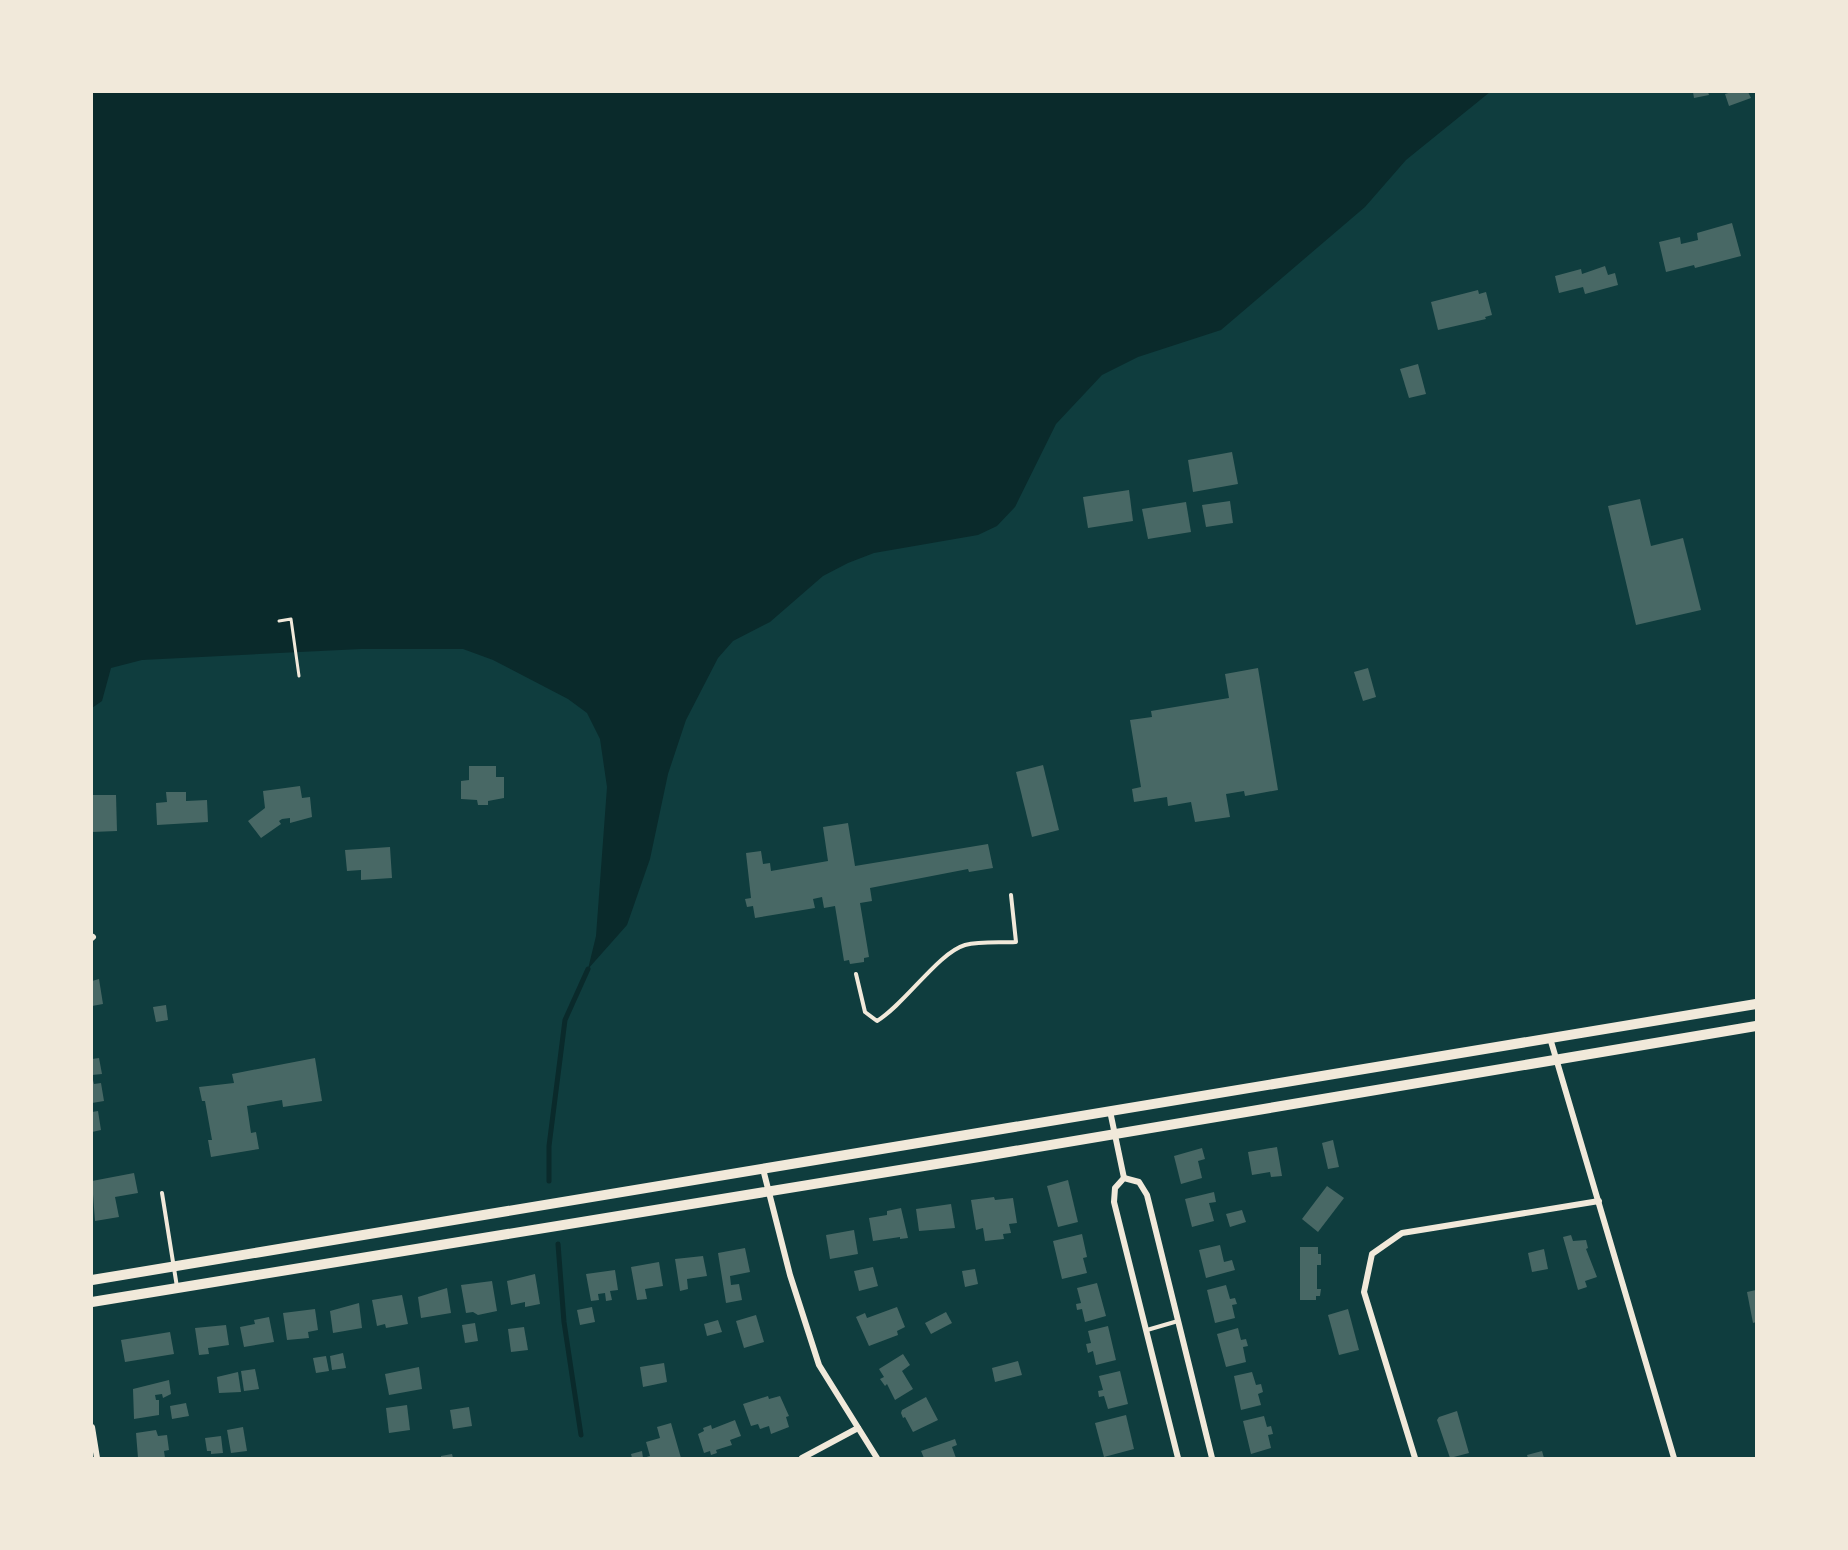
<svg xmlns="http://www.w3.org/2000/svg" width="1848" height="1550" font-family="Signika,sans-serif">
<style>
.water{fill:#0a2a2b}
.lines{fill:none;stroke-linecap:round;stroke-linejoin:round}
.stream{stroke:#0a2a2b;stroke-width:5}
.building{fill:#486865}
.path{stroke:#f1e9da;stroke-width:3}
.service{stroke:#f1e9da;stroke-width:4}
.minor{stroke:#f1e9da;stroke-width:6}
.secondary{stroke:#f1e9da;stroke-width:10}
</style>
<rect width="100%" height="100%" fill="#0f3d3e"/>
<polygon class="water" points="92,92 1490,92 1406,160 1365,207 1221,330 1138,357 1102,375 1056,424 1015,507 997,526 978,535 874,553 848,563 823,576 770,622 733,641 718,658 686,720 668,774 650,859 627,925 588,969 596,936 607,787 600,739 587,713 568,699 493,660 463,649 361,649 142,660 111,668 102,701 92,708"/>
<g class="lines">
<g class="stream">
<polyline points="549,1181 549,1146 565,1020 588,969"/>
<polyline points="558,1244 564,1322 581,1435"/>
</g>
</g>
<g class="building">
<polygon points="1693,92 1708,92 1709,95 1694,98"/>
<polygon points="1732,92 1748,92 1751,98 1729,106 1725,94"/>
<polygon points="1732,223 1741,256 1695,268 1694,265 1666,272 1659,242 1680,237 1681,244 1698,240 1697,233"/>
<polygon points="1605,266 1608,275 1615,273 1618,285 1585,294 1583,287 1559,293 1555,276 1581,269 1582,274"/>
<polygon points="1478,290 1479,294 1486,292 1492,315 1485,317 1486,319 1438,330 1431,302"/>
<polygon points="1418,364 1426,394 1409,398 1400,369"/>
<polygon points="1232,452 1238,484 1193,492 1188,460"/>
<polygon points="1129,490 1133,521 1088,528 1083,497"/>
<polygon points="1640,499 1651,546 1683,538 1701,610 1636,625 1608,506"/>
<polygon points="1230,501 1233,523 1206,527 1202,505"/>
<polygon points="1186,502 1191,532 1148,539 1142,509"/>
<polygon points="1258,668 1278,790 1245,796 1244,791 1226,794 1230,817 1195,822 1191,802 1168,806 1167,797 1134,802 1132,789 1141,787 1130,720 1152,717 1151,711 1229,698 1225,674"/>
<polygon points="1368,668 1376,697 1363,701 1354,672"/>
<polygon points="1043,765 1059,830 1032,837 1016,772"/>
<polygon points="469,766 496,766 496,777 504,777 504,798 488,801 488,805 478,805 477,800 461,799 461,781 469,780"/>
<polygon points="300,786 302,798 310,797 312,817 290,823 290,818 282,819 279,821 281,824 261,838 248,821 265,808 263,791"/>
<polygon points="166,792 186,792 186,801 207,800 208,822 157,825 156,803 167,802"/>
<polygon points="92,795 116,795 117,831 92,832"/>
<polygon points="848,823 855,866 988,844 993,868 969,872 968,869 870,888 872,901 860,903 869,957 864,958 864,962 850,964 849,960 844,961 835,906 824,908 822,897 813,899 815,908 755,918 753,906 747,907 745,899 751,898 746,853 761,851 763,864 770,863 771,871 828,861 823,827"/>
<polygon points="390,847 392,878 361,880 361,870 347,871 345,850"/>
<polygon points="99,979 103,1004 92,1006 92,981"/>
<polygon points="166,1005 168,1020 156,1022 153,1007"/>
<polygon points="99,1058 102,1074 92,1075 92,1059"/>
<polygon points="315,1058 322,1101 283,1107 282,1100 247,1106 251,1133 256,1132 259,1149 211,1157 208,1140 212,1140 205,1101 202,1101 199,1087 234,1083 232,1074"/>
<polygon points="92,1076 94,1084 101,1083 104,1101 92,1103"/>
<polygon points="98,1111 101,1130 92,1132 92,1112"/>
<polygon points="1333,1140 1339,1167 1328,1169 1322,1143"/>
<polygon points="1277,1147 1282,1176 1271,1177 1270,1172 1252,1175 1248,1152"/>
<polygon points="1202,1148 1205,1159 1198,1161 1202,1178 1181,1184 1174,1156"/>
<polygon points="134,1173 138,1193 115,1197 119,1217 95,1221 92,1181"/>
<polygon points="1068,1180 1078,1222 1058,1227 1047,1186"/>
<polygon points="1327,1186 1344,1198 1318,1232 1302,1219"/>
<polygon points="1214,1192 1216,1202 1209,1203 1214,1221 1192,1227 1185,1199"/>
<polygon points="994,1197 995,1200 1013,1198 1017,1223 1009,1224 1011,1233 1003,1234 1004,1239 985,1241 983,1228 976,1230 971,1200"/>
<polygon points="951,1204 955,1228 919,1231 916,1209"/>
<polygon points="901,1208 908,1238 900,1239 900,1237 873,1241 869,1218 887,1215 887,1211"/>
<polygon points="1242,1210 1246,1222 1230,1227 1226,1214"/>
<polygon points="854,1230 858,1254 830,1259 826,1235"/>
<polygon points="1082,1234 1087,1257 1083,1258 1087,1273 1062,1279 1053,1241"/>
<polygon points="1571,1235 1573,1241 1586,1240 1588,1248 1586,1249 1597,1277 1585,1281 1587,1287 1578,1290 1563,1237"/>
<polygon points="1220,1245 1224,1262 1232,1260 1235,1270 1206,1278 1199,1250"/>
<polygon points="1300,1247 1318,1247 1318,1254 1321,1254 1321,1265 1317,1265 1317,1289 1321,1289 1320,1296 1316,1296 1316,1300 1300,1300"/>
<polygon points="745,1248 750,1272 730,1276 731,1285 739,1284 742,1300 726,1303 718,1253"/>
<polygon points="1544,1249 1548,1269 1532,1272 1528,1253"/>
<polygon points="703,1256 707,1276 687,1279 688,1289 680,1291 675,1259"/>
<polygon points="659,1262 663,1286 645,1289 647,1299 637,1300 631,1267"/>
<polygon points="873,1267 878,1286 859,1291 854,1271"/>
<polygon points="975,1269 978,1284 965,1287 962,1271"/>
<polygon points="615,1270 618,1290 610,1291 612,1300 606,1301 605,1293 598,1294 599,1300 591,1301 586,1274"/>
<polygon points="535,1274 540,1304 525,1307 525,1302 511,1305 507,1281"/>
<polygon points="492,1281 497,1311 478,1315 473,1312 466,1313 461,1285"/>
<polygon points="1097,1283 1106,1316 1085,1322 1082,1309 1077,1310 1076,1304 1081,1303 1077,1288"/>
<polygon points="1226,1285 1230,1299 1235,1298 1237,1304 1232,1305 1235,1318 1215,1323 1207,1290"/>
<polygon points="447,1288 451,1313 421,1318 418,1297"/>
<polygon points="1756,1290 1756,1322 1753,1323 1747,1292"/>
<polygon points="402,1295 408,1324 386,1328 385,1324 377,1326 372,1300"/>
<polygon points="359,1303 362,1328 333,1333 330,1311"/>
<polygon points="592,1307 595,1322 580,1325 577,1310"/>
<polygon points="897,1307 905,1327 897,1331 898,1335 869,1346 856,1317 865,1313 867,1318"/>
<polygon points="315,1309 318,1330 308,1332 309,1338 287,1340 283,1313"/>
<polygon points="1348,1309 1359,1350 1339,1355 1328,1315"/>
<polygon points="946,1312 952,1323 931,1334 925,1323"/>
<polygon points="756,1315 764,1342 744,1348 736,1321"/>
<polygon points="269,1317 274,1342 244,1347 240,1327 255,1324 254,1320"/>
<polygon points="718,1320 722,1332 707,1336 704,1324"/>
<polygon points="475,1323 478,1341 465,1343 462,1325"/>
<polygon points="226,1325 229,1345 208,1348 209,1354 199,1355 195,1328"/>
<polygon points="1108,1326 1116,1360 1096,1365 1093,1351 1088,1353 1086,1344 1091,1343 1088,1331"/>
<polygon points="524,1327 528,1350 511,1352 508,1329"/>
<polygon points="1238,1328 1241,1340 1246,1339 1248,1346 1243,1347 1246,1362 1226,1367 1217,1334"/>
<polygon points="170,1332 174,1354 125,1362 121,1340"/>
<polygon points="343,1353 346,1368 332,1370 330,1356"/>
<polygon points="903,1354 910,1365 902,1371 913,1389 895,1400 887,1384 885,1386 880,1379 884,1377 879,1369"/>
<polygon points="326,1356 329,1371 316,1373 313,1358"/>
<polygon points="1018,1361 1022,1375 995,1382 992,1368"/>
<polygon points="664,1363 667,1382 643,1387 640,1367"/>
<polygon points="419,1367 422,1389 389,1395 385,1374"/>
<polygon points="255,1369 259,1389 244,1391 241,1371"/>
<polygon points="1120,1371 1128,1404 1108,1409 1104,1396 1099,1397 1098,1391 1103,1390 1099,1376"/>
<polygon points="238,1372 241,1392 219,1393 217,1377"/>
<polygon points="1252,1372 1256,1385 1261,1384 1263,1392 1258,1394 1261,1405 1241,1410 1234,1376"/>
<polygon points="169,1380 171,1394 163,1398 162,1394 155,1395 156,1400 159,1400 159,1415 134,1419 133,1389"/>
<polygon points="768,1396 769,1399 780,1396 789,1416 786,1417 789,1427 771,1434 769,1426 760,1429 758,1424 751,1426 743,1404"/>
<polygon points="926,1397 938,1420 913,1432 905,1417 903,1418 901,1413 902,1410"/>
<polygon points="186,1403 189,1416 172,1419 170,1406"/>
<polygon points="407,1405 410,1430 389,1433 386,1408"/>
<polygon points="469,1407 472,1426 453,1429 450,1410"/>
<polygon points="1457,1411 1469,1453 1450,1458 1437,1420 1439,1417"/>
<polygon points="1126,1415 1134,1449 1104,1457 1095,1423"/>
<polygon points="1264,1416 1267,1427 1271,1426 1273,1434 1268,1435 1271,1448 1251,1454 1243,1421"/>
<polygon points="735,1420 741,1436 730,1440 732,1445 716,1450 717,1453 711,1455 710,1451 704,1453 698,1434 704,1431 703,1428 711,1425 712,1429"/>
<polygon points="671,1423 681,1458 632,1458 631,1454 642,1451 643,1458 650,1456 646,1442 660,1438 657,1427"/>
<polygon points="243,1427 247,1451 231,1453 227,1430"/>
<polygon points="156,1430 158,1436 167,1435 169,1450 164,1451 165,1458 138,1458 136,1433"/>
<polygon points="221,1436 223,1453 211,1454 211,1451 207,1451 205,1438"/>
<polygon points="955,1439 957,1445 952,1447 956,1458 924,1458 921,1451"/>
<polygon points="1542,1451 1544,1458 1528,1458 1527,1455"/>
<polygon points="452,1454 453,1458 441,1458 441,1456"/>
</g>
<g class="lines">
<polyline class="path" points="279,621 291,619 299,676"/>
<g class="service">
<path d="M856 974 865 1012 877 1021C905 1004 938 953 965 945 980 941 1000 943 1016 942L1011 895"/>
<polyline points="162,1193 177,1287"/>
<polyline points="1147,1330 1178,1321"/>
</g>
<g class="minor">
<polyline points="92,938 93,937"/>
<polyline points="1550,1038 1674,1458"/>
<polyline points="1110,1111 1124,1178"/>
<polyline points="763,1169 790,1275 819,1365 877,1458"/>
<polyline points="92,1427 97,1458"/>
<polyline points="802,1458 858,1428"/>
<polyline points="1178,1458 1114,1202 1115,1188 1124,1178 1139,1182 1147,1195 1212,1458"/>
<polyline points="1415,1458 1364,1292 1372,1254 1402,1233 1599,1201"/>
</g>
<g class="secondary">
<polyline points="92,1280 1756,1004"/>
<polyline points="92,1302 979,1157 1756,1026"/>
</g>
</g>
<rect width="1848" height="1550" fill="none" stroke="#f1e9da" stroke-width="186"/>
</svg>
